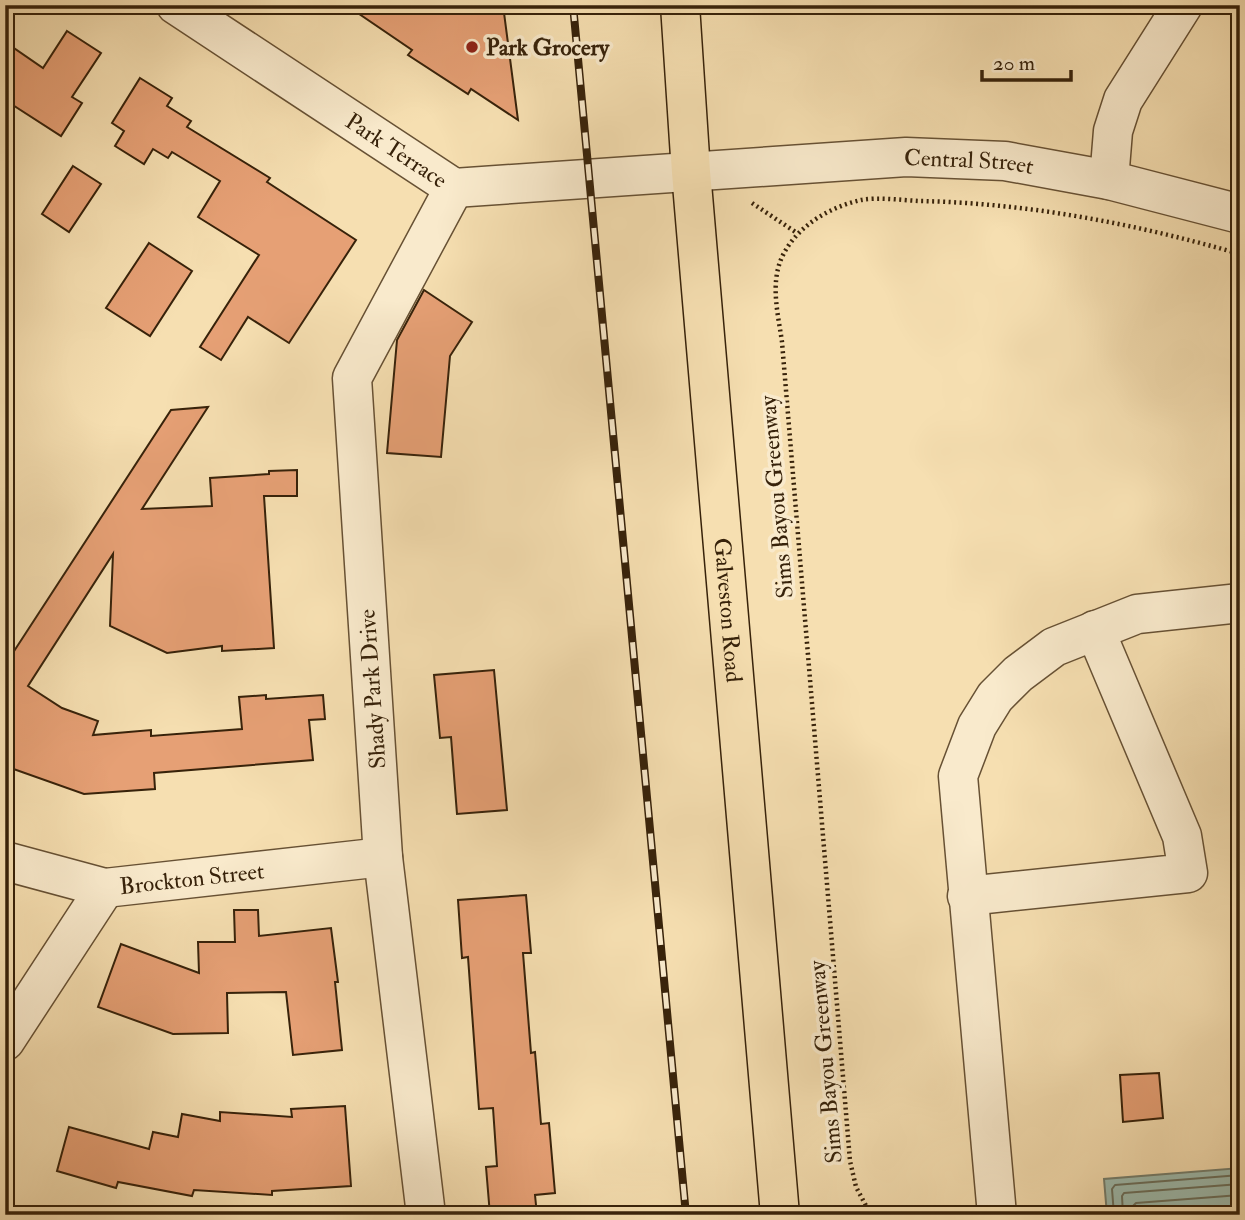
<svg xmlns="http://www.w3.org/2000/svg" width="1245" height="1220" font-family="'IM FELL Double Pica',serif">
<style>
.water{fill:#9dbcaf;stroke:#747e6d;stroke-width:2}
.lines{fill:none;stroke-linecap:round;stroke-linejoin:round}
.shore{stroke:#6a6f5c;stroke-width:2}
.building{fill:#e6a075;stroke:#37220a;stroke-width:2}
.minor-casing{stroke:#675134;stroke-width:41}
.major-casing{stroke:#37220a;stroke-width:41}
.path{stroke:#37220a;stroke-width:4.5;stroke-dasharray:2 3.5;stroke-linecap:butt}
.minor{stroke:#f9eacc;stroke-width:38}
.major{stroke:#f6dfb1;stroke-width:38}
.rail-casing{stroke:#37220a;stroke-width:8}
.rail{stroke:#f9eacc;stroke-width:5;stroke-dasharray:16;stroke-linecap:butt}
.poi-dot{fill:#8f2418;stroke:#f9eacc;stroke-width:2.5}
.labels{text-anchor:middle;stroke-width:7;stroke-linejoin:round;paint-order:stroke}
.poi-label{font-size:23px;font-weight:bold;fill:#37220a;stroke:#f9eacc;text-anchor:start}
.street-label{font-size:23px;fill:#37220a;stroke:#f9eacc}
</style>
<rect width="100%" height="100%" fill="#f6dfb1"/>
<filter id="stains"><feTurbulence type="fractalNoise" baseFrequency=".00286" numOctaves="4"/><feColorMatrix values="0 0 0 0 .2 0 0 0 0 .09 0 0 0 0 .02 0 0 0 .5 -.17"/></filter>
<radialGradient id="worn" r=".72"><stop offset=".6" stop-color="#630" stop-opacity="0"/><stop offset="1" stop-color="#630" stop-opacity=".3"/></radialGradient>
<polygon class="water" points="1240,1168 1240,1215 1107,1215 1104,1179"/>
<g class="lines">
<g class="shore">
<polyline points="1114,1215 1112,1189 1115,1185 1240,1175"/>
<polyline points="1123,1215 1122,1196 1124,1193 1240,1184"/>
<polyline points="1133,1215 1133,1206 1136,1203 1240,1195"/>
</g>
</g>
<g class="building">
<polygon points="346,5 503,5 518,120 471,89 468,94 408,55 412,50"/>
<polygon points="67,31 101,53 72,97 82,103 61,136 5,100 5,42 43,68"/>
<polygon points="140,78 172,98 167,106 191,121 187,127 270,178 267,182 356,240 289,343 248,317 221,360 200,347 259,255 198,217 220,181 172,152 168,158 153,149 144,164 115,146 124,131 112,123"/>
<polygon points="73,166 101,184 69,232 42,214"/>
<polygon points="149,243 192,271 150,336 106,308"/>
<polygon points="424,290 472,322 450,356 441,457 387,453 397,340"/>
<polygon points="208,407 142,509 212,506 210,478 269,474 269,471 297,470 297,496 264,496 274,648 222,651 222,646 167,653 110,626 113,554 28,686 62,708 98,721 93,735 151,730 151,736 242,729 239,697 266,695 266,699 323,695 325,719 309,720 313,760 154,773 155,789 84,794 5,766 5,665 171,410"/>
<polygon points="494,670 507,810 457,814 451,737 440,738 434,675"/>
<polygon points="526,895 531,953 523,953 531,1053 535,1052 541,1124 549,1123 555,1193 535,1195 537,1215 490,1215 486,1167 497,1166 493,1108 479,1109 468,957 462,958 458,900"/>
<polygon points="234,910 258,910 259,936 331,928 338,982 335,982 342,1050 293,1055 286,992 227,993 228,1033 173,1034 98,1007 121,944 199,973 198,942 235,942"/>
<polygon points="1159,1073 1163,1118 1123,1122 1120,1075"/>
<polygon points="345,1106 351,1186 272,1191 272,1195 194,1190 192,1196 118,1182 116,1188 57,1171 69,1127 149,1149 153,1132 178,1137 182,1114 220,1121 220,1112 292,1117 291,1109"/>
</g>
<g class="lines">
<g class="minor-casing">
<g id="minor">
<path id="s1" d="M176 5 454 188 906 157 1005 161 1109 180 1240 214"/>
<polyline points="1109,180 1113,131 1123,100 1183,5"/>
<path id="s2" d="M5 861 105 888 383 857"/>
<polyline points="967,896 1188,873 1182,836 1095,630"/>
<polyline points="5,1041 105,888"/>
<polyline points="426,1215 383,857 352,378 454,188"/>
<polyline points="997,1215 958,776 977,726 995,697 1018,674 1054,647 1137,614 1240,603"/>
</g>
</g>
<g class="major-casing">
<g id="major">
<path id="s3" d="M680 5 691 172 780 1215"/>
</g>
</g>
<g class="path">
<polyline points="752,203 797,233"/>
<path d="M871 1215 856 1187 850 1161 782 342C778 313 769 281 784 253 799 225 830 207 861 200 878 197 901 200 919 201 1028 203 1136 224 1240 254"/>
</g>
<use href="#minor" class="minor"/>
<use href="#major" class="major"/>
<g class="rail-casing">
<polyline id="rail" points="573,5 686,1215"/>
</g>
<use href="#rail" class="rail"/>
</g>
<circle class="poi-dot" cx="472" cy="47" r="7"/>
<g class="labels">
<g class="poi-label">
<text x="486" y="55">Park Grocery</text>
</g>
<g class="street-label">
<text dy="8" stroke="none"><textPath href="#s1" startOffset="264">Park Terrace</textPath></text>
<text dy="8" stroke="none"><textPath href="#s1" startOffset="849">Central Street</textPath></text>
<text transform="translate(776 497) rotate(-95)" y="8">Sims Bayou Greenway</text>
<text dy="8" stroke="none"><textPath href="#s3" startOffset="607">Galveston Road</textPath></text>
<text transform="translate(372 689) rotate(-94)" y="8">Shady Park Drive</text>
<text dy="8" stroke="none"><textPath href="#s2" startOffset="191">Brockton Street</textPath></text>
<text transform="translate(825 1062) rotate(-95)" y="8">Sims Bayou Greenway</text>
</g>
</g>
<rect width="1245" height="1220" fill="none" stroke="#f6dfb1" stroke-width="28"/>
<rect x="7" y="7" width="1231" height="1206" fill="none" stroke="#37220a" stroke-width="3.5"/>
<rect x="14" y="14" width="1217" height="1192" fill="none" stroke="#37220a" stroke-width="2"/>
<path d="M982 70v10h89v-10" fill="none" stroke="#37220a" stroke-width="3.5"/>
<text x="993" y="70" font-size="21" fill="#37220a" stroke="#f9eacc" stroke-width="5" paint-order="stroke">20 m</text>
<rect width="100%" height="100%" filter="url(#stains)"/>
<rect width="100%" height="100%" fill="url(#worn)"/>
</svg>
